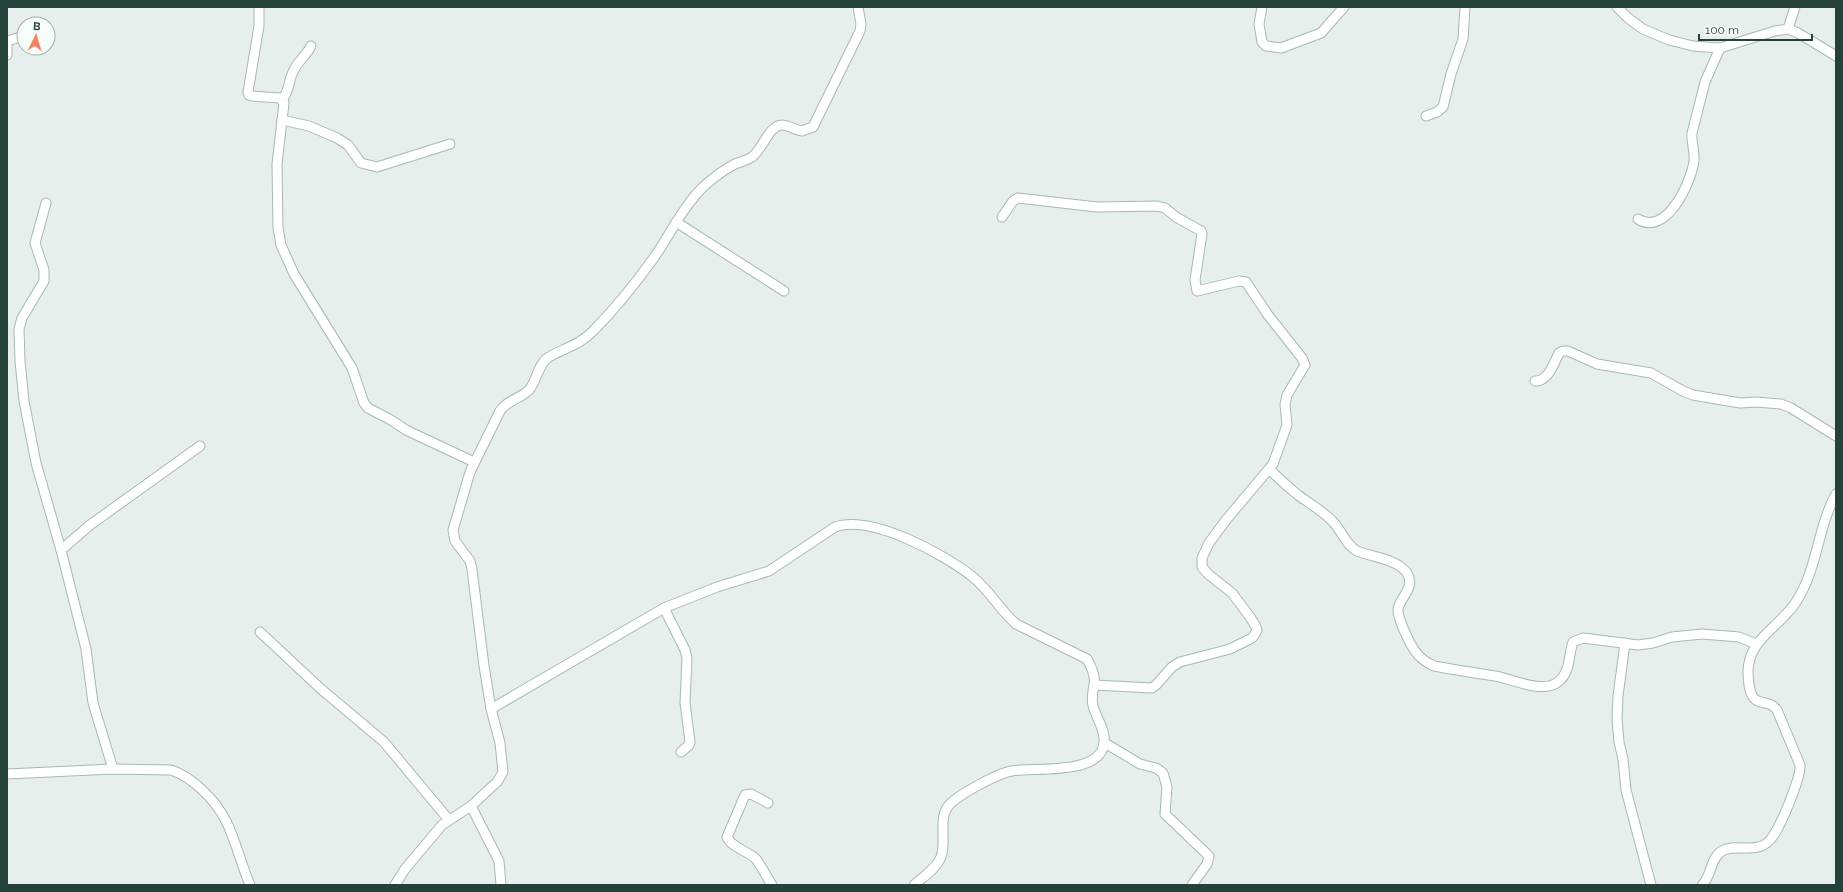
<svg xmlns="http://www.w3.org/2000/svg" width="1843" height="892" font-family="Raleway,sans-serif">
<style>
.lines{fill:none;stroke-linecap:round;stroke-linejoin:round}
.street-casing{stroke:#a8b8b2;stroke-width:11}
.street{stroke:#fff;stroke-width:9}
</style>
<rect width="100%" height="100%" fill="#e6efeb"/>
<g class="lines">
<g class="street-casing">
<g id="street">
<polyline points="259,7 259,26 248,92 249,95 252,96 280,98 284,103 277,164 278,228 281,245 294,274 352,368 364,403 368,408 391,420 406,430 474,462"/>
<polyline points="1262,7 1259,24 1262,42 1266,46 1281,48 1321,33 1344,7"/>
<polyline points="1617,7 1628,18 1643,29 1669,40 1693,46 1720,48 1775,31 1788,29 1795,7"/>
<polyline points="1788,29 1798,33 1836,56"/>
<polyline points="7,41 24,36"/>
<polyline points="7,44 7,55"/>
<path d="M282 100C290 91 288 80 294 70 298 61 306 56 311 46"/>
<polyline points="1426,116 1437,112 1443,107 1451,74 1463,39 1465,7"/>
<polyline points="282,120 309,126 337,138 348,145 361,163 377,167 450,144"/>
<polyline points="46,203 35,243 44,270 44,281 22,318 19,329 20,361 24,401 36,463 61,550 86,649 93,703 113,769"/>
<polyline points="1002,217 1013,201 1018,198 1097,207 1157,206 1165,208 1176,217 1201,231 1202,234 1195,280 1197,291 1239,281 1246,282 1268,315 1302,358 1305,365 1287,395 1285,405 1287,425 1273,464 1226,520 1209,543 1202,558 1202,567 1208,574 1232,593 1250,617 1255,625 1257,630 1255,634 1252,638 1230,649 1180,662 1172,667 1156,685 1152,688 1094,685"/>
<path d="M1638 219C1666 237 1691 183 1694 161 1695 151 1691 142 1692 133L1705 82 1720 48"/>
<polyline points="676,222 784,291"/>
<path d="M1535 381C1548 382 1554 363 1559 353L1563 351H1568L1597 364 1651 373 1683 391 1693 395 1740 403 1756 402 1781 404 1791 408 1836 436"/>
<path d="M1269 469C1278 478 1288 487 1298 495 1310 504 1325 512 1334 523 1343 533 1346 545 1357 551 1372 557 1397 559 1407 573 1416 588 1400 597 1398 609 1397 618 1410 644 1415 651 1420 658 1427 663 1434 666 1455 670 1475 673 1495 676 1512 679 1543 694 1558 682 1571 672 1568 656 1573 642L1583 638 1638 645 1653 643 1672 637 1702 634 1739 637 1756 644"/>
<polyline points="61,550 90,525 200,446"/>
<polyline points="664,608 685,650 687,658 685,703 690,742 689,745 681,752"/>
<polyline points="260,632 321,689 384,742 449,820"/>
<polyline points="1625,643 1618,696 1617,719 1619,742 1623,759 1626,790 1651,885"/>
<path d="M491 709 664 608 717 587 769 571 835 527C871 514 944 554 973 577 989 590 1000 610 1016 624L1087 659C1091 666 1096 676 1094 685 1093 692 1091 698 1093 706 1096 717 1106 731 1104 743 1101 776 1033 767 1012 771 998 773 960 794 950 804 937 817 947 841 941 857 936 869 923 877 914 885"/>
<polyline points="1105,743 1140,764 1156,768 1163,773 1167,787 1165,814 1209,856 1207,864 1192,885"/>
<path d="M7 774 113 769 171 770C193 777 216 801 226 821 236 841 241 864 250 885"/>
<path d="M768 803 751 794 745 795 727 837C731 847 747 851 755 858 760 863 767 878 772 885"/>
<polyline points="471,806 499,861 501,885"/>
<path d="M395 885 405 869 442 825 471 806 497 782 503 772 500 743 491 709 484 666 472 569 470 561 455 541 453 530 470 472 500 411C507 400 520 399 529 390 537 381 538 363 549 357 564 348 580 345 593 331 615 309 635 284 653 259 670 235 682 208 703 187 713 178 723 170 735 164 741 162 747 160 752 157 763 149 769 125 782 125 787 125 796 130 802 131L813 127 860 31 861 24 858 7"/>
<path d="M1702 885C1712 876 1710 858 1722 851 1732 845 1747 850 1758 847 1764 846 1770 841 1773 836 1781 825 1801 778 1800 765L1777 710C1771 702 1765 704 1758 701 1749 698 1748 679 1748 671 1749 638 1780 627 1796 602 1818 568 1817 529 1836 494"/>
</g>
</g>
<use href="#street" class="street"/>
</g>
<rect width="1843" height="892" fill="none" stroke="#24423a" stroke-width="16"/>
<g transform="translate(36 36) rotate(5)"><circle r="19" fill="#f7fbf9" stroke="#a3b1ad"/>
<path d="M0-3L7 15L0 10L-7 15Z" fill="#f4845f"/>
<text y="-6" font-size="11" font-weight="bold" text-anchor="middle" fill="#24423a">B</text>
</g>
<path d="M1699 34v6h113v-6" fill="none" stroke="#24423a" stroke-width="2"/>
<text x="1705" y="34" font-size="12" fill="#24423a" stroke="#f7fbf9" stroke-width="3" paint-order="stroke">100 m</text>
</svg>
